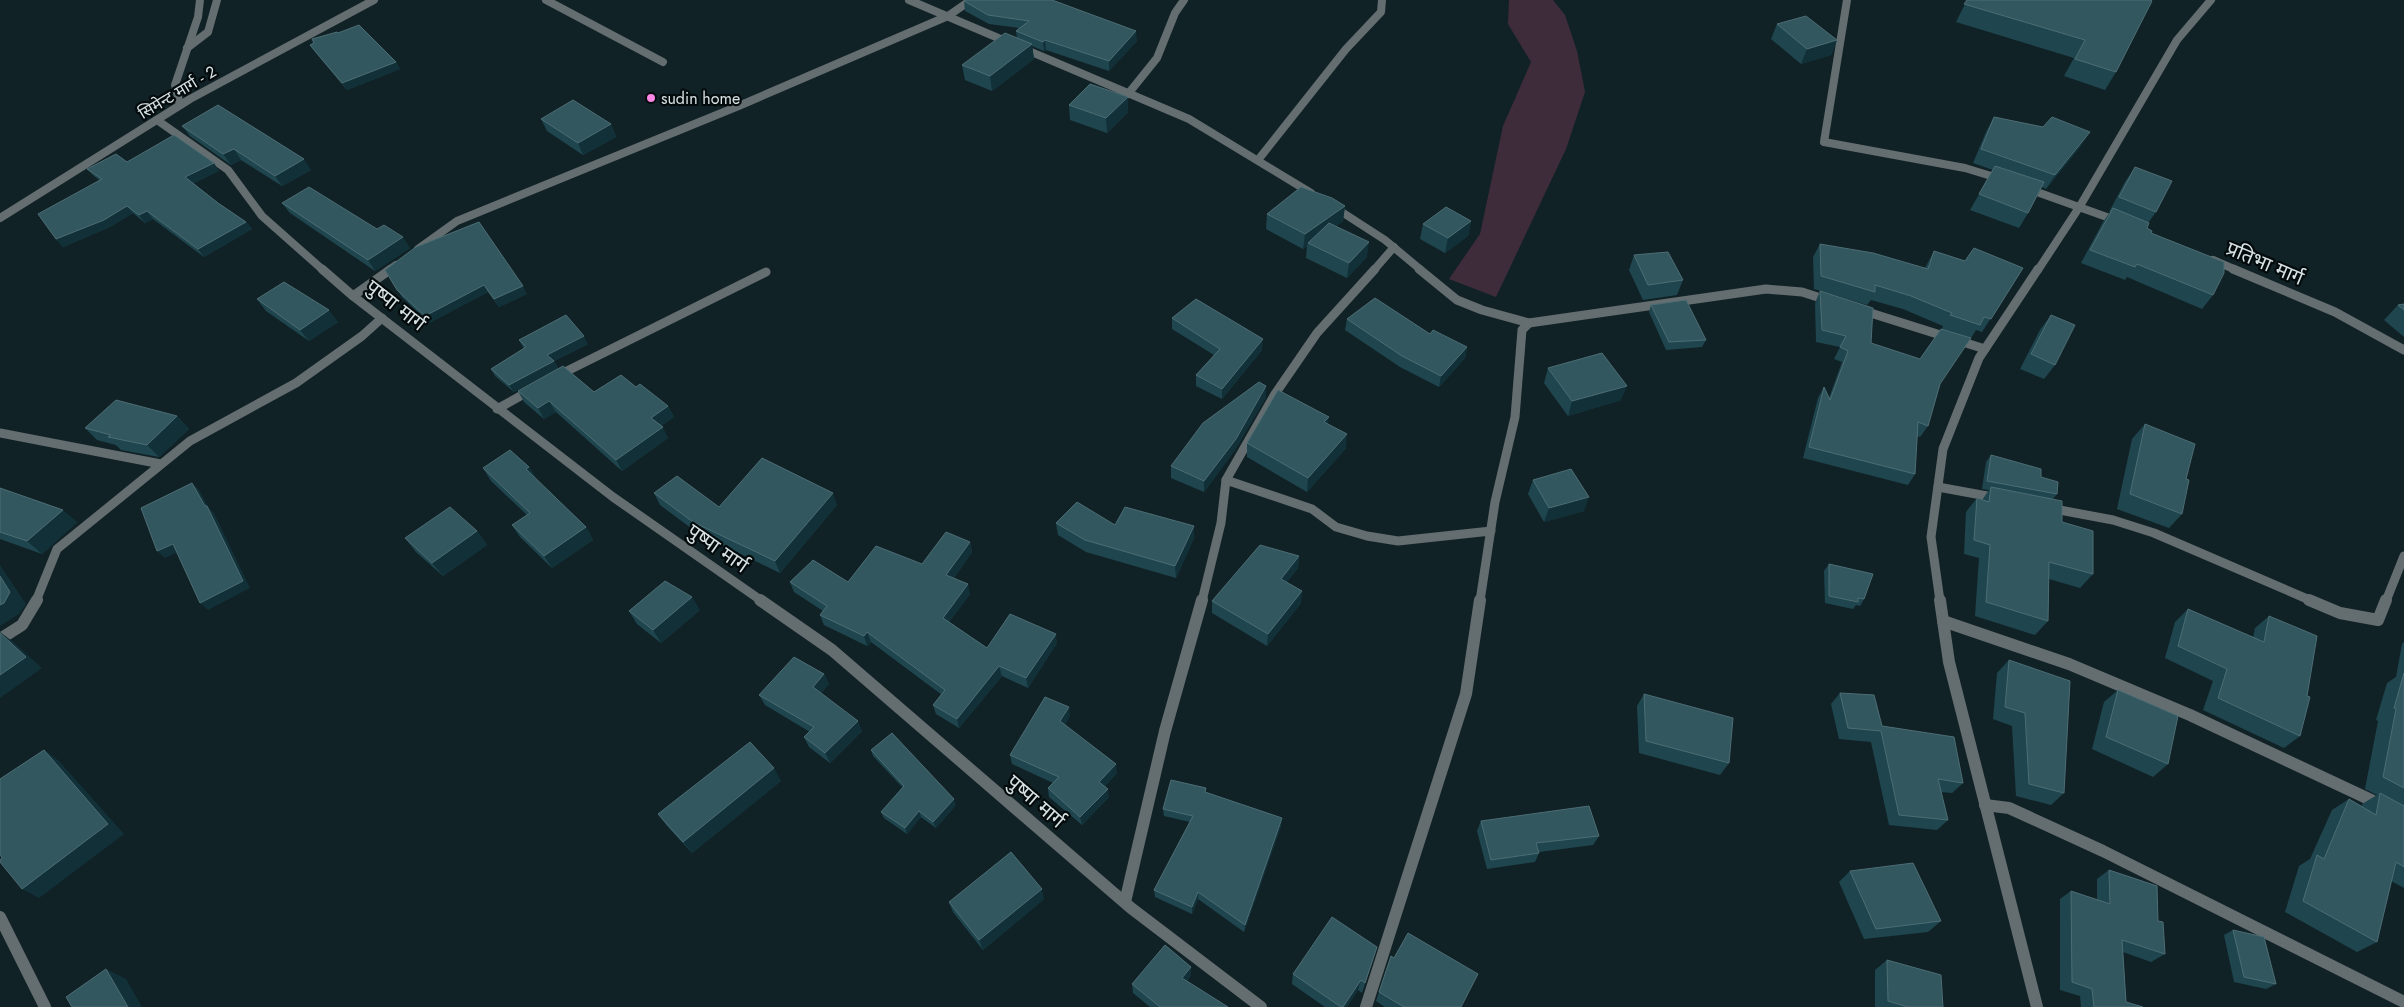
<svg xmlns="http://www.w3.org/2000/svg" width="2404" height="1007" font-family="Jost,'Noto Sans Devanagari',sans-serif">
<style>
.green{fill:#3f2c3a}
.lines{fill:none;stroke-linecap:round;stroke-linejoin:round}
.lane-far2{stroke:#646d6f;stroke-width:8}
.lane-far1{stroke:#646d6f;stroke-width:9}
.lane{stroke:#646d6f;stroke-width:12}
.street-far2{stroke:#646d6f;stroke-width:8}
.street-far1{stroke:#646d6f;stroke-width:9}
.street{stroke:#646d6f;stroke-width:12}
.wall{fill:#1f464e}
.shaded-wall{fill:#113038}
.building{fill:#33575f;stroke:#4d6d74}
.poi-dot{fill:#fc86e3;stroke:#040b0c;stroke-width:2}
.labels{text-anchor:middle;stroke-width:4.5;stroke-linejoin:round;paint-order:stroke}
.far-street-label{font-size:16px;fill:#d8e3e6;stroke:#040b0c}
.far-poi-label{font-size:16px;fill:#d8e3e6;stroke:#040b0c;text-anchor:start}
.street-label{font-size:20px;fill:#d8e3e6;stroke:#040b0c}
</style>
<rect width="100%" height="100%" fill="#112227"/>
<polygon class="green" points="1509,0 1553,0 1565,15 1577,51 1585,92 1566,149 1496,297 1449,279 1480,234 1503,126 1531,62 1508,24"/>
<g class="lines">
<polyline class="lane-far2" points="1258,160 1346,49 1381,12 1382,0"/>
<g class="lane-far1">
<polyline points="1938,487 1998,498"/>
<polyline points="2049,508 2113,520 2154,533 2312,601"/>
<polyline points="2386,601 2404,556"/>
</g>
<g class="lane">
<polyline points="2309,600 2340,613 2378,620 2386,600"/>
<polyline points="1943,621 2069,664 2190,715 2371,800 2404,819"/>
<polyline points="1985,805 2009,808 2103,851 2404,1002"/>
</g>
<g class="street-far2">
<polyline points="546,0 663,62"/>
<polyline points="909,0 1189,119 1311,193"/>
<polyline points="1847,0 1824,142 1965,168 2001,179"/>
<polyline points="187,48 208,32 217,0"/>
<polyline points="1128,94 1157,58 1175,13 1184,0"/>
<polyline points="180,105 175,85 198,17 200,0"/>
<polyline points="157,120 228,170 262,216 323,270"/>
<polyline points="2026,188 2118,221"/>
<polyline points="1334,207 1385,240 1421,270"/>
<polyline points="0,218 190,99 374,0"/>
<polyline points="418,249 457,221 741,105 948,16 971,0"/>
<polyline points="2213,260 2236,270"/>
<polyline points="389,270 396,265"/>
<polyline points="1374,270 1394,247"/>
<polyline points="2038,270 2080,206 2177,40 2211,0"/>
</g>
<g class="street-far1">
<polyline points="322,269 353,296 613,497 762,601"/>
<polyline points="1419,269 1457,300 1482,310 1529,323 1766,289 1802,292 1830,301"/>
<polyline points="2233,269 2335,312 2404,350"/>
<polyline points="353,296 391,269"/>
<polyline points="1861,310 1985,349"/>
<polyline points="557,376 766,272"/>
<polyline points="497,409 533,389"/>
<polyline points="0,433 161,464"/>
<polyline points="1226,480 1312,509 1336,527 1367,536 1398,541 1491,531"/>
<polyline points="36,601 57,549 190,441 296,383 362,336 382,318"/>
<polyline points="1202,601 1221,523 1226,480 1275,394 1317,333 1375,269"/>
<polyline points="1480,601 1495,502 1515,417 1522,330 1529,323"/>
<polyline points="1940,601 1931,537 1943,449 1979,358 2038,269"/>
</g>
<g class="street">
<polyline points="760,600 832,650 1131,908 1261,1007"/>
<polyline points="1940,600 1949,662 2037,1007"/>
<polyline points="0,639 22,625 37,600"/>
<polyline points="1125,902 1165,731 1202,600"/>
<polyline points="0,917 45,1007"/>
<polyline points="1366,1007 1466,694 1480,600"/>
</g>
</g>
<g class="wall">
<polygon points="1967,0 2152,1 2116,72 2105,90 2064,76 2074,58 1956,22"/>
<polygon points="964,1 1137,41 1109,71 1046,50 1044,51 1032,46 1034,59 992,91 965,80 962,65 1017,38 1016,31 1019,28 989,24 965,11"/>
<polygon points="1777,24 1837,40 1831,55 1801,64 1771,39"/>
<polygon points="338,33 396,62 400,69 347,90 315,52 310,45"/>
<polygon points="1069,105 1128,112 1107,133 1070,120"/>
<polygon points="1994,117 2081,146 2046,189 2042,187 2028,213 2019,228 1970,210 1993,170 1973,163 1986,132"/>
<polygon points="541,119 611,124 616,137 583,155 547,131"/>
<polygon points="182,126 311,170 282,186 241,160 231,165 190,136"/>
<polygon points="127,162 219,171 193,183 218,203 246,222 252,229 204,257 153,219 145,223 133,213 110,227 63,247 56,239 99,180 94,176 87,169"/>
<polygon points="2135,167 2156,212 2148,223 2147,228 2213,295 2202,309 2127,277 2125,280 2081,263 2103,222 2110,212 2109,212 2125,182"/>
<polygon points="282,203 377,229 410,248 375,271 290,213"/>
<polygon points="1345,206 1343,221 1336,226 1367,257 1347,278 1306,258 1307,246 1303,249 1266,229 1267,214"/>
<polygon points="1471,221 1468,236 1445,253 1420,239 1423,224"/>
<polygon points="1820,244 1925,268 1934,251 1965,261 2023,268 1982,332 1976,330 1971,338 1942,329 1943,326 1903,309 1871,300 1867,305 1814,289 1813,257"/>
<polygon points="1634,255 1683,280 1677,295 1643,300 1629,270"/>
<polygon points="385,270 527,294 499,307 488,292 429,323 402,297"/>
<polygon points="1820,291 1871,343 1940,385 1928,426 1920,437 1917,436 1915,474 1908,485 1803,458 1818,398 1824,387 1829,398 1842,362 1834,359 1840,347 1816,342 1815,303"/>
<polygon points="257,299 338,322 309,341 266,311"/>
<polygon points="2404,304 2404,337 2384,320 2398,305"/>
<polygon points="1651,305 1706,340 1702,347 1666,350 1649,312"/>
<polygon points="2051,315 2055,365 2044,379 2020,369 2040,330"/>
<polygon points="1172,318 1262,350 1222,399 1196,386 1196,375 1214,355 1172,329"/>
<polygon points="1347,319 1430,334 1467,347 1465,358 1439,387 1400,367 1345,330"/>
<polygon points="519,340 588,344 554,361 558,368 514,392 495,376 491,369 524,349"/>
<polygon points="1548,368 1621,400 1568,416 1544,383"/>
<polygon points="518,391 594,392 668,406 674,417 661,426 668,438 622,471 556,412 544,419 524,402"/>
<polygon points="1266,397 1235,450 1204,492 1171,478 1171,466"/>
<polygon points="177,416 189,429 159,457 121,450 116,445 97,440 85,428"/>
<polygon points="1328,424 1346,448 1307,492 1247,457 1247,443"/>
<polygon points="2145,424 2186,479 2182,514 2169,528 2117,509 2132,439"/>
<polygon points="1991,455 2041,477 2057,494 2053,499 2062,522 2093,574 2080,588 2049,579 2048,621 2035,635 1975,616 1979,558 1964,554 1966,512 1977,498 1982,500 1989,490 1982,489 1986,462"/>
<polygon points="529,467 537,480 586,527 593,540 552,568 520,537 512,525 527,515 491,481 483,468"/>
<polygon points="1533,480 1584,511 1544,522 1528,494"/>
<polygon points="0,488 77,522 42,554 0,539"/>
<polygon points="654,493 719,507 837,505 780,573 699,534 660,505"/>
<polygon points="1056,523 1115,525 1194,538 1176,578 1086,552 1058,535"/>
<polygon points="477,531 487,545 443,576 416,552 405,538"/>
<polygon points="970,542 972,552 954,578 970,594 949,622 987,648 1057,643 1028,688 1002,676 959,728 936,714 933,705 942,695 871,642 867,646 824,625 820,615 823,611 794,592 790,582 848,582 922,564"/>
<polygon points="1299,556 1298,568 1287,582 1301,603 1267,646 1212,613 1212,601"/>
<polygon points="1829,564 1864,599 1860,606 1856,605 1853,609 1825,603 1824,571"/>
<polygon points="2188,609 2253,638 2255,628 2269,616 2300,736 2284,748 2203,710 2213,681 2165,658 2175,622"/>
<polygon points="700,610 661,643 637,624 629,611"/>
<polygon points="2404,642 2404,888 2391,881 2377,942 2357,952 2285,912 2299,866 2310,859 2332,810 2349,799 2362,806 2362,804 2377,795 2365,789 2378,721 2376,720 2387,683 2396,677 2402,644"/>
<polygon points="2009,660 2064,793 2051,805 2016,796 2012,726 1993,719 1997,673"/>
<polygon points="824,674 829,684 821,693 862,731 830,763 809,747 804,737 810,732 765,705 759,695"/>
<polygon points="2118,690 2168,764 2153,777 2092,749 2104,702"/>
<polygon points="1840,693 1882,726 1963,783 1952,793 1941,792 1948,820 1937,830 1889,825 1871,742 1839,739 1831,704"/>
<polygon points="1644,694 1729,763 1720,775 1639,753 1637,706"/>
<polygon points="1070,716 1065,725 1117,773 1105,786 1109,797 1082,825 1049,797 1048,788 1053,783 1012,764 1010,755"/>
<polygon points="871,750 956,805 936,828 921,817 907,834 884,818 881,812 903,788 873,756"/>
<polygon points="781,781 692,853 667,826 658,814"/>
<polygon points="1206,793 1281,826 1244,932 1198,899 1192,914 1155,897 1154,890 1190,822 1164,816 1163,809"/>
<polygon points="1481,821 1599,836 1593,845 1539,852 1539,853 1535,862 1487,869 1477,831"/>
<polygon points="2109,870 2158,921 2165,954 2151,962 2123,952 2126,1002 2143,1007 2081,1007 2080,996 2060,990 2060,899 2071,891 2097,900 2097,879"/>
<polygon points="1850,871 1941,921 1928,932 1864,939 1839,882"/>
<polygon points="1044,899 983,950 953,912 949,902"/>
<polygon points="2233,930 2276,984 2266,989 2234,982 2224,935"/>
<polygon points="1377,947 1362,993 1358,990 1347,1007 1325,1007 1292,984 1293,974"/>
<polygon points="1391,956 1461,1007 1385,1007 1376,1001"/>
<polygon points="1887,960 1943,1007 1875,1007 1875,970"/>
<polygon points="1191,975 1187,981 1228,1007 1150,1007 1133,993 1132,984"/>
</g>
<g class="shaded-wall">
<polygon points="1136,31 1137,41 1109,71 1109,61"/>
<polygon points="1045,40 1046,50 1044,51 1043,42"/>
<polygon points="1837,40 1831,55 1801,64 1807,49"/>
<polygon points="1032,44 1034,59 992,91 990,76"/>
<polygon points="396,62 400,69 347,90 342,83"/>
<polygon points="1128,97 1128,112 1107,133 1106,118"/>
<polygon points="611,124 616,137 583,155 578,143"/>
<polygon points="2090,132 2081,146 2046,189 2055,175"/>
<polygon points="234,149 241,160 231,165 223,154"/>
<polygon points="304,159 311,170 282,186 275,176"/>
<polygon points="214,163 219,171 191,185 185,177"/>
<polygon points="127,206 133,213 110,227 63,247 56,239"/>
<polygon points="1345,206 1343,221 1310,244 1308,243 1307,246 1303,249 1305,234"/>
<polygon points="147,211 153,219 145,223 139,215"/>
<polygon points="1471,221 1468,236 1445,253 1448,238"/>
<polygon points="246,222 252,229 204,257 198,249"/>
<polygon points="403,237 410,248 375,271 368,260"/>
<polygon points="1369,242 1367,257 1347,278 1349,263"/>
<polygon points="484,285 488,292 429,323 425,316"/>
<polygon points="523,286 527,294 499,307 494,299"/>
<polygon points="329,310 338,322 309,341 300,330"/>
<polygon points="584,336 588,344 554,361 558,368 514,392 509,385 547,355"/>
<polygon points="1263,339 1262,350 1222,399 1222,389"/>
<polygon points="1467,347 1465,358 1439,387 1441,376"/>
<polygon points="1266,386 1266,397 1235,450 1204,492 1204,481"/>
<polygon points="1627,386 1621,400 1568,416 1572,401"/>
<polygon points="549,401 556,412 544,419 538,408"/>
<polygon points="668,406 674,417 657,429 651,418"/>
<polygon points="177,416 189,429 159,457 147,445"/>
<polygon points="1329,417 1327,431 1324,422"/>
<polygon points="663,427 668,438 622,471 616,460"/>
<polygon points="1347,434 1346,448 1307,492 1308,478"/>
<polygon points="529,467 537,479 534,482 526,469"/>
<polygon points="192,483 199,490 209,508 214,513 250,588 208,610 200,603 205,506"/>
<polygon points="833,493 837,505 780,573 775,561"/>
<polygon points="1589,497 1584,511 1544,522 1549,508"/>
<polygon points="63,510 77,522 42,554 27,541"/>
<polygon points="1194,526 1194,538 1176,578 1175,566"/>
<polygon points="586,527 593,540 552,568 544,556"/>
<polygon points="477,531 487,545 443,576 432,563"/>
<polygon points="970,542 972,552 949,585 946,575"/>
<polygon points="173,544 180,551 165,558 157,551"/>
<polygon points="1299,556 1298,568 1280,591 1281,579"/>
<polygon points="0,565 26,604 19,614 0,626"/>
<polygon points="968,584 970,594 945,627 943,618"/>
<polygon points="1302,591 1301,603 1267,646 1268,634"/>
<polygon points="692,597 700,610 661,643 653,630"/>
<polygon points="0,632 12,641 42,668 0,698"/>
<polygon points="867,632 871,642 867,646 864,636"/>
<polygon points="1056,634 1057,643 1028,688 1026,678"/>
<polygon points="999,666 1002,676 959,728 957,719"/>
<polygon points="824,674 829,684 818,697 813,687"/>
<polygon points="1069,707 1070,716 1062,730 1060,721"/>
<polygon points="858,721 862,731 830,763 825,753"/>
<polygon points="44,750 59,761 124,834 39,898 22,889"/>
<polygon points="1116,764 1117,773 1101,790 1099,782"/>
<polygon points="774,768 781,781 692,853 683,842"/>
<polygon points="1108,789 1109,797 1082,825 1080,817"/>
<polygon points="954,799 956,805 936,828 933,822"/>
<polygon points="919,811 921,817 907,834 905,828"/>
<polygon points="1282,818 1281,826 1244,932 1245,925"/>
<polygon points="1042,889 1044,899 983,950 979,940"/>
<polygon points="1198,892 1198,899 1192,914 1192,907"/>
<polygon points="1191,967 1191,975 1182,987 1182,978"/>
<polygon points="106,969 126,979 142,1007 128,1007"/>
<polygon points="1361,980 1358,990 1347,1007 1343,1007"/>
</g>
<g class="building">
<polygon points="966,0 1052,0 1136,31 1109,61 1045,40 1043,42 1016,31 1029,21 988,15 964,1"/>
<polygon points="1967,0 2151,0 2152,1 2116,72 2075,59 2085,40 1964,4"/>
<polygon points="1806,16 1837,40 1807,49 1777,24"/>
<polygon points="359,25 396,62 342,83 310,45 314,43 312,39 337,32 338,33"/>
<polygon points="1005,33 1032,44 990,76 962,65"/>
<polygon points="1090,84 1128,97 1106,118 1069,105"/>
<polygon points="573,100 611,124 578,143 541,119"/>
<polygon points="218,105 304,159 275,176 234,149 223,154 182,126"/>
<polygon points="1994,117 2043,127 2052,117 2090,132 2055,175 1981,149"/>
<polygon points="174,135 214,163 185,177 218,203 246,222 198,249 147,211 139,215 127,206 104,220 56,239 38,214 102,179 87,169 116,154 127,162"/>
<polygon points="1995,166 2044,182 2028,213 1979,194"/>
<polygon points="2135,167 2172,181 2156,212 2119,197"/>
<polygon points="309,187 377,229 384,225 403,237 368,260 282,203"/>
<polygon points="1301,187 1332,198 1345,206 1305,234 1267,214"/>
<polygon points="1446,207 1471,221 1448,238 1423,224"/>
<polygon points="2113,208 2149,223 2147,228 2152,231 2151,233 2224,262 2224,273 2213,295 2137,264 2135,267 2090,250"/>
<polygon points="479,222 523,286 494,299 484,285 425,316 397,290 385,270 416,247"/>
<polygon points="1329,223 1369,242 1349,263 1308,243"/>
<polygon points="1820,244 1873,253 1928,269 1934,251 1965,261 1974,248 2023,268 1991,319 1984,317 1980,325 1950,315 1952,313 1911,296 1875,285 1875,292 1821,276"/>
<polygon points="1668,252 1683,280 1648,285 1634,255"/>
<polygon points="284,282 329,310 300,330 257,299"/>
<polygon points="1820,291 1873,308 1871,343 1920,359 1941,329 1971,338 1940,384 1928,426 1918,422 1915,474 1809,447 1824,387 1830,400 1848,351 1840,347 1846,336 1822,330"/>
<polygon points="1375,298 1430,334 1433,330 1467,347 1441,376 1402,356 1347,319"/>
<polygon points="1196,299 1263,339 1222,389 1196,375 1220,349 1172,318"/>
<polygon points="1686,300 1706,340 1669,342 1651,305"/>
<polygon points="2404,304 2404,310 2398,305"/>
<polygon points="566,315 584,336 547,355 554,361 509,385 491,369 526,347 519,340"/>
<polygon points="2051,315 2075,325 2055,365 2031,354"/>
<polygon points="1602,353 1627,386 1572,401 1548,368"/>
<polygon points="563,366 594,392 621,375 636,387 640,384 668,406 651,418 663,427 616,460 549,401 538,408 518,391"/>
<polygon points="1259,382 1266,386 1236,439 1204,481 1171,466 1203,423"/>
<polygon points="1278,390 1329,417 1324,422 1347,434 1308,478 1247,443"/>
<polygon points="116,400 177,416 147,445 108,437 111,435 85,428"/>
<polygon points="2145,424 2195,444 2186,479 2189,480 2182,514 2130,494"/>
<polygon points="510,450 529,467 526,469 586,527 544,556 512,525 530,513 483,468"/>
<polygon points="1991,455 2041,469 2041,477 2058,482 2057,494 1987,481"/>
<polygon points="762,458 833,493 775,561 693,522 654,493 677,476 719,507"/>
<polygon points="1571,469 1589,497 1549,508 1533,480"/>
<polygon points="192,483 205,506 207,506 243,581 200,603 173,544 157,551 141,508"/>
<polygon points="1991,487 2062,501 2062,522 2093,531 2093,574 2049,562 2048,621 1986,602 1990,545 1974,540 1977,498 1989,502"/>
<polygon points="0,488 63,510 27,541 0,532"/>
<polygon points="1077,502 1115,525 1125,507 1194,526 1175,566 1085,540 1056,523"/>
<polygon points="450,507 477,531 432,563 405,538"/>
<polygon points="946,532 970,542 946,575 968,584 943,618 987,648 1010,614 1056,634 1026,678 999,666 957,719 933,705 945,690 867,632 864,636 820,615 827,606 790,582 813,560 848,582 876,546 922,564"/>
<polygon points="1260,545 1299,556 1281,579 1302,591 1268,634 1212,601"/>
<polygon points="1829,564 1873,574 1864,599 1858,598 1858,602 1829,596"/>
<polygon points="0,576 10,592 4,603 0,605"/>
<polygon points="665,581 692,597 653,630 629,611"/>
<polygon points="2188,609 2264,642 2269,616 2317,636 2307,696 2310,697 2300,736 2218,698 2227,669 2178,646"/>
<polygon points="0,633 26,657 0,675"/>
<polygon points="794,657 824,674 813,687 858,721 825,753 804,737 814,727 759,695"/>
<polygon points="2009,660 2070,681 2064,793 2029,784 2025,713 2005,707"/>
<polygon points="2404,673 2404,788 2383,777 2396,709 2394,708"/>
<polygon points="2118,690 2178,716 2168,764 2106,737"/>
<polygon points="1840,693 1874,695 1882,726 1954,737 1963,783 1938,779 1948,820 1899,815 1881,731 1848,728"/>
<polygon points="1644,694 1733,718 1729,763 1646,741"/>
<polygon points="1045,697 1069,707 1060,721 1116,764 1099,782 1108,789 1080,817 1048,788 1059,777 1010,755"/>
<polygon points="892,733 954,799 933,822 919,811 905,828 881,812 904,786 871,750"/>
<polygon points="750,742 774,768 683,842 658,814"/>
<polygon points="44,750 108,824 22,889 0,862 0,860 2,858 0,854 0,779"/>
<polygon points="1171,780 1206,788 1205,792 1282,818 1245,925 1198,892 1192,907 1154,890 1193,816 1163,809"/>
<polygon points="2380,793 2404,806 2404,867 2396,862 2377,942 2303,901 2317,855 2324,859 2349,799 2376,815"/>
<polygon points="1589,806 1599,836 1536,843 1539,853 1491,860 1481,821"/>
<polygon points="1011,852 1042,889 979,940 949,902"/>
<polygon points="1913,863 1941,921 1876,929 1850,871"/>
<polygon points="2109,870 2157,886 2158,921 2163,922 2165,954 2122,940 2126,1002 2143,1007 2094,1007 2092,989 2072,982 2071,891 2110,904"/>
<polygon points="1332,917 1377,947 1365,983 1361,980 1343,1007 1341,1007 1293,974"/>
<polygon points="2233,930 2264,937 2276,984 2244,977"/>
<polygon points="1408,933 1478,974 1461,1007 1404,1007 1379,992 1391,956 1394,958"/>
<polygon points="1165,945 1191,967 1182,978 1228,1007 1160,1007 1132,984"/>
<polygon points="1887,960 1941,975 1943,1007 1908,1007 1888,1001"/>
<polygon points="106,969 128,1007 72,1007 66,997"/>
</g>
<circle class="poi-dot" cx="651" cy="98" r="5"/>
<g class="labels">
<g class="far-street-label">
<text transform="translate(177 92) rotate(-31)" y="6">सिमेन्ट मार्ग - 2</text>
</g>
<g class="far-poi-label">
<text x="661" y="104">sudin home</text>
</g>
<g class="street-label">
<text transform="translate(2265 263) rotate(23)" y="7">प्रतिभा मार्ग</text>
<text transform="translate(396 305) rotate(38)" y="7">पुष्पा मार्ग</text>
<text transform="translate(718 548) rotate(35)" y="7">पुष्पा मार्ग</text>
<text transform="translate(1036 801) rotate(41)" y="7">पुष्पा मार्ग</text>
</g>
</g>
</svg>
